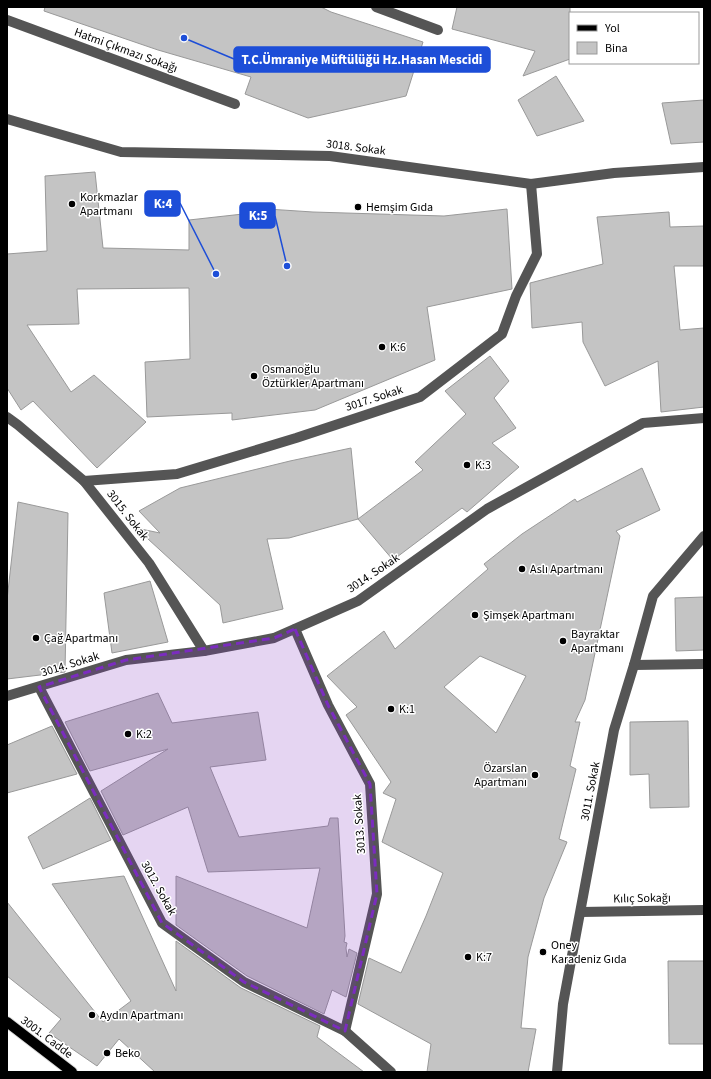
<svg xmlns="http://www.w3.org/2000/svg" width="711" height="1079" font-family="'Source Sans 3',sans-serif">
<style>
.building{fill:#c4c4c4;stroke:#999;fill-rule:evenodd}
.lines{fill:none;stroke-linecap:round;stroke-linejoin:round}
.major-casing{stroke:#dbdbdb;stroke-width:12}
.minor{stroke:#555;stroke-width:10}
.major{stroke:#000;stroke-width:10}
.marked{fill:#7b2cbf;fill-opacity:0.2;stroke:#7b2cbf;stroke-width:3;stroke-dasharray:8 5;stroke-linejoin:round}
.poi-dot{fill:#000;stroke:#fff;stroke-width:1.5}
.labels{text-anchor:middle;stroke-width:3;stroke-linejoin:round;paint-order:stroke}
.street-label{font-size:12px;fill:#000;stroke:#fff}
.poi-label{font-size:12px;fill:#000;stroke:#fff;text-anchor:start}
.leader{fill:none;stroke:#1d4ed8;stroke-width:1.5}
.callout-dot{fill:#1d4ed8;stroke:#fff;stroke-width:1.5}
.callout{fill:#1d4ed8;stroke:#1d4ed8;stroke-width:1.5}
.callout-label{font-size:13px;text-anchor:middle;font-weight:bold;fill:#fff}
</style>
<rect width="100%" height="100%" fill="#fff"/>
<g class="building">
<polygon points="45,7 321,7 331,12 423,42 406,96 308,118 245,94 251,77 158,50 44,11"/>
<polygon points="457,7 570,7 570,59 523,76 535,51 452,29"/>
<polygon points="556,76 584,121 537,136 518,100"/>
<polygon points="704,100 704,142 671,144 662,103"/>
<polygon points="95,172 103,248 189,250 189,220 252,213 252,208 313,212 444,216 507,209 512,289 427,307 435,360 315,410 232,420 232,413 147,417 145,362 190,359 189,288 77,289 79,324 27,325 71,392 94,375 146,422 97,468 33,401 21,410 7,388 7,254 47,251 45,176"/>
<polygon points="669,212 670,227 704,226 704,266 674,266 680,330 704,328 704,407 661,412 658,361 605,386 583,342 582,322 532,328 530,283 603,264 597,217"/>
<polygon points="490,356 509,381 494,398 516,428 492,443 519,467 467,512 462,508 393,560 358,519 423,470 415,462 466,414 445,391"/>
<polygon points="351,448 358,519 289,538 267,539 283,609 223,623 220,605 136,528 160,533 139,511 180,488 290,461"/>
<path d="M642 468 660 510 616 531 620 536 585 700 575 722H580L570 766 576 769 559 839 567 842 544 898 528 957 521 1028 536 1029 528 1072H427L431 1044 358 1004 369 958 401 973 426 916 443 873 382 842 396 799 383 793 391 782 346 715 357 707 327 676 384 631 395 649 488 569 484 564 522 534 575 499 577 502ZM480 656 526 676 496 733 444 687Z"/>
<polygon points="18,502 68,513 65,672 7,679 7,600"/>
<polygon points="150,581 168,642 112,653 104,593"/>
<polygon points="704,597 704,650 676,651 675,598"/>
<polygon points="158,693 172,723 258,712 266,760 210,767 239,837 328,826 330,818 338,818 345,936 344,942 347,943 346,948 347,957 349,949 357,953 346,997 332,990 324,1014 247,976 176,925 176,876 307,928 320,868 208,872 188,807 123,835 101,791 168,749 90,771 65,722"/>
<polygon points="688,721 689,807 650,808 649,774 630,775 630,722"/>
<polygon points="52,726 77,774 7,793 7,745"/>
<polygon points="90,798 111,840 43,869 28,837"/>
<polygon points="124,876 176,991 176,941 241,988 320,1026 317,1037 364,1072 155,1072 119,1039 97,1066 49,1033 61,1019 7,976 7,902 103,1022 131,1001 52,884"/>
<polygon points="668,961 704,961 704,1044 669,1044"/>
</g>
<g class="lines">
<g class="major-casing">
<polyline id="major" points="7,1022 72,1072"/>
</g>
<g class="minor">
<polyline points="376,7 438,30"/>
<polyline points="7,20 235,104"/>
<polyline points="7,119 121,152 330,156 531,184 614,173 704,167"/>
<polyline points="7,417 18,425 84,481 149,563 204,651"/>
<polyline points="84,481 177,474 296,438 420,397 502,334 516,296 537,254 531,184"/>
<polyline points="295,629 328,705 370,784 377,894 345,1031"/>
<polyline points="634,665 704,664"/>
<polyline points="39,687 162,923 244,982 345,1031 391,1072"/>
<polyline points="7,696 126,660 204,651 274,638 358,601 487,509 643,423 704,418"/>
<polyline points="581,912 704,910"/>
<polyline points="557,1072 563,1004 614,730 634,665 653,596 704,536"/>
</g>
<use href="#major" class="major"/>
</g>
<path class="marked" d="M295 629 328 705 370 784 377 894 345 1031 244 982 162 923 39 687 126 660 274 638Z"/>
<g class="poi-dot">
<circle cx="72" cy="204" r="4"/>
<circle cx="358" cy="207" r="4"/>
<circle cx="382" cy="347" r="4"/>
<circle cx="254" cy="376" r="4"/>
<circle cx="467" cy="465" r="4"/>
<circle cx="522" cy="569" r="4"/>
<circle cx="475" cy="615" r="4"/>
<circle cx="36" cy="638" r="4"/>
<circle cx="563" cy="641" r="4"/>
<circle cx="391" cy="709" r="4"/>
<circle cx="128" cy="734" r="4"/>
<circle cx="535" cy="775" r="4"/>
<circle cx="543" cy="952" r="4"/>
<circle cx="468" cy="957" r="4"/>
<circle cx="92" cy="1015" r="4"/>
<circle cx="107" cy="1053" r="4"/>
</g>
<g class="labels">
<g class="street-label">
<text transform="translate(126 50) rotate(20)" y="4">Hatmi Çıkmazı Sokağı</text>
<text transform="translate(356 147) rotate(7)" y="4">3018. Sokak</text>
<text transform="translate(374 398) rotate(-18)" y="4">3017. Sokak</text>
<text transform="translate(128 515) rotate(52)" y="4">3015. Sokak</text>
<text transform="translate(373 573) rotate(-34)" y="4">3014. Sokak</text>
<text transform="translate(70 664) rotate(-17)" y="4">3014. Sokak</text>
<text transform="translate(590 791) rotate(-79)" y="4">3011. Sokak</text>
<text transform="translate(359 824) rotate(-94)" y="4">3013. Sokak</text>
<text transform="translate(159 888) rotate(61)" y="4">3012. Sokak</text>
<text transform="translate(642 898) rotate(-1)" y="4">Kılıç Sokağı</text>
<text transform="translate(47 1037) rotate(37)" y="4">3001. Cadde</text>
</g>
<g class="poi-label">
<text x="80" y="201">Korkmazlar<tspan x="80" dy="14">Apartmanı</tspan></text>
<text x="366" y="211">Hemşim Gıda</text>
<text x="390" y="351">K:6</text>
<text x="262" y="373">Osmanoğlu<tspan x="262" dy="14">Öztürkler Apartmanı</tspan></text>
<text x="475" y="469">K:3</text>
<text x="530" y="573">Aslı Apartmanı</text>
<text x="483" y="619">Şimşek Apartmanı</text>
<text x="571" y="638">Bayraktar<tspan x="571" dy="14">Apartmanı</tspan></text>
<text x="44" y="642">Çağ Apartmanı</text>
<text x="399" y="713">K:1</text>
<text x="136" y="738">K:2</text>
<text x="527" y="772" text-anchor="end">Özarslan<tspan x="527" dy="14">Apartmanı</tspan></text>
<text x="551" y="949">Oney<tspan x="551" dy="14">Karadeniz Gıda</tspan></text>
<text x="476" y="961">K:7</text>
<text x="100" y="1019">Aydın Apartmanı</text>
<text x="115" y="1057">Beko</text>
</g>
</g>
<path class="leader" d="M184 38L234 59M216 274L180 203M287 266L275 216"/>
<g class="callout-dot">
<circle cx="184" cy="38" r="4"/>
<circle cx="216" cy="274" r="4"/>
<circle cx="287" cy="266" r="4"/>
</g>
<g class="callout">
<rect x="234" y="47" width="256" height="25" rx="4"/>
<rect x="145" y="191" width="35" height="25" rx="4"/>
<rect x="240" y="203" width="35" height="25" rx="4"/>
</g>
<g class="callout-label">
<text x="362" y="64">T.C.Ümraniye Müftülüğü Hz.Hasan Mescidi</text>
<text x="163" y="208">K:4</text>
<text x="258" y="220">K:5</text>
</g>
<rect width="711" height="1079" fill="none" stroke="#000000" stroke-width="16"/>
<rect x="569" y="12" width="130" height="52" fill="#ffffff" stroke="#999999"/>
<rect x="577" y="25" width="20" height="6" fill="#000000" stroke="#999999"/>
<text x="605" y="32" font-size="12" fill="#000000">Yol</text>
<rect x="577" y="42" width="20" height="12" fill="#c4c4c4" stroke="#999999"/>
<text x="605" y="52" font-size="12" fill="#000000">Bina</text>
</svg>
